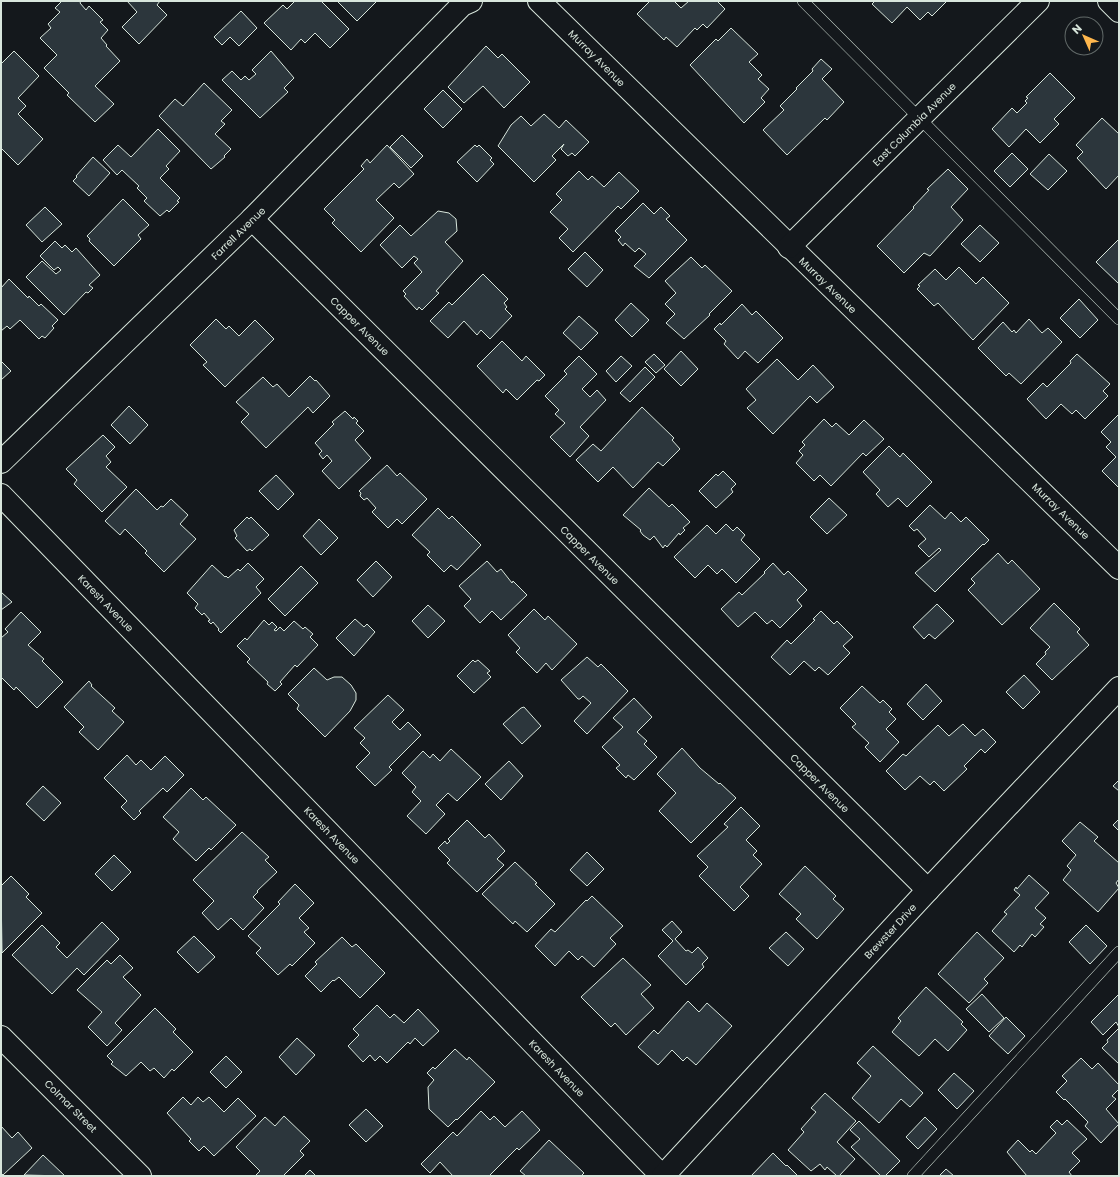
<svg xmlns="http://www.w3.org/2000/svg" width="1120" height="1177" font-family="Poppins,sans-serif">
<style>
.building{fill:#2c363c;stroke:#d8e6dc}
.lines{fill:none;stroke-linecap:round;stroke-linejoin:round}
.service-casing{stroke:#d8e6dc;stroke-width:12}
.minor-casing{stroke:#d8e6dc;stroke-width:24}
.primary-casing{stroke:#d8e6dc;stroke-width:24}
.service{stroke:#14181c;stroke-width:11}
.minor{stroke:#14181c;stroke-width:22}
.primary{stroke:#14181c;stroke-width:22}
.labels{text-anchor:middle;stroke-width:3;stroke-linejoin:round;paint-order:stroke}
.street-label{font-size:10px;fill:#d8e6dc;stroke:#14181c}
</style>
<rect width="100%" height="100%" fill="#14181c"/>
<g class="building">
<polygon points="62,1 81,1 80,3 86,10 89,6 103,20 100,22 108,30 101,38 107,45 106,46 120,61 95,86 114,104 95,122 67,95 69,93 44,68 57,55 40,38 51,28 48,24 60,12 55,8"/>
<polygon points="127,1 160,1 157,5 167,15 139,44 122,27 137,12"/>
<polygon points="295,1 321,1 349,29 330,48 315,33 305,43 301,39 291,50 264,23 283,5 287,9"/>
<polygon points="337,1 377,1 357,21"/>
<polygon points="650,1 674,1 681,8 689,1 717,1 725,9 707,28 703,24 697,30 695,28 677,47 666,37 664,40 637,14"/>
<polygon points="875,1 947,1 932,16 928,12 920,20 907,7 892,23 872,4"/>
<polygon points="241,11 257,28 239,46 230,37 222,45 214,37"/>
<polygon points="731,28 758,54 749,62 762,75 758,79 769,89 761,98 765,102 744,123 690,65 716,39 718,41"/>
<polygon points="486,46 498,58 502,54 530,82 504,108 483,86 464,103 448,87"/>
<polygon points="14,51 39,76 18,98 26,106 18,114 43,139 18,165 1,148 1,64"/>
<polygon points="271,51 294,78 284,88 288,92 260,118 222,80 232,71 241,80 245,76 249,80 256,74 252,70"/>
<polygon points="821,59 832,69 822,79 844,102 827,120 825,118 787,155 763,130 784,110 780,106 797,89 796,88 813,71 812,69"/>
<polygon points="1050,73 1075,98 1054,119 1059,124 1040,143 1026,129 1009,147 992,129 1012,108 1017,113 1027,103 1025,101 1028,98 1026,97"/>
<polygon points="204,83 232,110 221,121 225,124 215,134 231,149 224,156 225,157 211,169 159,116 175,99 183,106"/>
<polygon points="443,90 462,109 443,128 424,109"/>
<polygon points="544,114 559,128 566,120 589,142 575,156 572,153 568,156 561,149 564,144 552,156 556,160 534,182 498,146 511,125 521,116 531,126"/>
<polygon points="1102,118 1119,134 1119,175 1106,189 1077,158 1083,152 1076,145"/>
<polygon points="158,129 180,151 166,166 169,169 160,178 180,198 177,201 179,202 169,212 167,210 160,216 144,201 147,198 137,188 139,186 122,170 117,175 103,160 118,145 131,157"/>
<polygon points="402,135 423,156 411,168 390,147"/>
<polygon points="387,145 414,174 399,188 394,183 376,200 394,218 361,252 332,223 335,220 324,209 364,169 361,166 367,159 370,163"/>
<polygon points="475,145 477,147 479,145 492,158 490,160 494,164 477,182 457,162"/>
<polygon points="1012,153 1028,169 1010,187 994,171"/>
<polygon points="1049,154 1067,171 1048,190 1030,174"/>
<polygon points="93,157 110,173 89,196 73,181 77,177 76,176"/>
<polygon points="948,169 968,189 951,207 963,220 930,256 924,253 904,273 877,246 914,208 913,207 929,190 927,189"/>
<polygon points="579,171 588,180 592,176 604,187 619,172 639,191 621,209 618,206 573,252 559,238 568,229 550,212 562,200 556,194"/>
<polygon points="123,199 149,225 138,235 141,239 114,266 89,241 90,239 87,236"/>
<polygon points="643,203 654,214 661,207 670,216 666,219 687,240 649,278 634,266 646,254 639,248 635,252 625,243 623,246 618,240 621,237 615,231"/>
<polygon points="45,207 62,224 42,242 26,225"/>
<polygon points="438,211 449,213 456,219 457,231 445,242 463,261 436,291 439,293 422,310 419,307 417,310 404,296 406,294 403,291 422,272 414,263 418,259 414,256 402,268 380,245 400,225 411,236"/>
<polygon points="980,225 999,243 980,262 961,244"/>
<polygon points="1119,239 1119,284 1096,262"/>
<polygon points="55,241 62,248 65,245 72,252 76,248 100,275 89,285 93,288 88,293 86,292 64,315 26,277 42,261 56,274 61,270 58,267 54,270 40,256"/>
<polygon points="585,252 603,270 587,287 568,269"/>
<polygon points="691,257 702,268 705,265 732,291 709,314 710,315 684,339 666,323 675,314 665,304 676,293 665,281"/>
<polygon points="959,267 976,284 983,277 1009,303 973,340 938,303 934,306 917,289 920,286 918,285 935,269 946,280"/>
<polygon points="483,274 508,299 504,303 507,307 505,309 512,316 490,339 481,330 477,335 464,321 448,338 430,321 449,302 452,305"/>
<polygon points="9,279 28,298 29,296 39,306 41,304 58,320 52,326 54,328 45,338 42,336 39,339 20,320 10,329 7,326 1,331 1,288"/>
<polygon points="1079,299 1098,320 1080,338 1060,318"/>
<polygon points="631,303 649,320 632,337 615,320"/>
<polygon points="742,304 752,315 756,311 783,338 758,363 745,351 738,359 724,344 726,341 714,329 720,323 721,325"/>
<polygon points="579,316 598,333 581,350 563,333"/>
<polygon points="216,319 226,329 229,326 239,336 255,320 274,339 225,387 203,365 207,362 190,345"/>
<polygon points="1029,319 1042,333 1048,328 1062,342 1021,384 1009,373 1006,376 978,348 1003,322 1012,332 1014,330 1016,333"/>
<polygon points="502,341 522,361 526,356 545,375 539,381 537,380 517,400 506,389 503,393 477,366"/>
<polygon points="681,351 698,369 681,386 664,369"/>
<polygon points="654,354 665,365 656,373 645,362"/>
<polygon points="1077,354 1110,384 1103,391 1108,396 1085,419 1076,410 1072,414 1061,404 1046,419 1027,399 1043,383 1047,387 1071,363 1070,361"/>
<polygon points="579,356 597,374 582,389 590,397 597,390 606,400 580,427 589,436 570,457 550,437 565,423 555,414 559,410 545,396 567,374 564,371"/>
<polygon points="621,356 632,366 616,382 606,371"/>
<polygon points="777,359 798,380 813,365 834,387 817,403 810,396 773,434 747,408 756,400 746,389"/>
<polygon points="1,361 11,371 1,380"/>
<polygon points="645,367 655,377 630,402 620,393"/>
<polygon points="310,376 315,381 316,380 330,396 313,413 308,407 266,448 241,422 249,414 236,402 263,377 273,387 277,384 289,397"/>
<polygon points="129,406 148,425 130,444 111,425"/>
<polygon points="642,407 674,438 672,440 680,449 663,466 658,462 633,488 613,467 598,482 576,460 593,444 601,451"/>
<polygon points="345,411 353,419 354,417 358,421 356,423 364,431 355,440 371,458 339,489 322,471 332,461 327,455 323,459 319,454 322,451 315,443 334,424 332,422"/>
<polygon points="1119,414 1119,488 1102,471 1116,457 1106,447 1111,442 1101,432"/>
<polygon points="824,419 832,427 836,423 849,435 864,420 884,439 866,456 863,453 831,486 820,475 814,481 796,463 803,455 799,451 805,445 802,442"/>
<polygon points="103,435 115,447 106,456 111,462 106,467 127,487 102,512 74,484 77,480 66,469"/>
<polygon points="889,446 900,457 903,453 932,482 907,507 898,498 888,507 876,494 880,490 863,472"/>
<polygon points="387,465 397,476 400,473 427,499 402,524 397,519 388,528 372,512 376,508 367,498 364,500 360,496 361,493 359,491"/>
<polygon points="723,471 736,484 731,489 733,492 716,508 699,491 716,474 718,476"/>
<polygon points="276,475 294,494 278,510 259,491"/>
<polygon points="649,488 669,507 672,504 690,522 683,528 685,530 680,535 679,533 667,547 665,545 663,548 654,536 650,540 643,535 640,531 641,530 623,515"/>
<polygon points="136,489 157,510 161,506 163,507 171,499 188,515 180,524 196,539 164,572 145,553 147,551 125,529 120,535 105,521"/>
<polygon points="829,498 847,515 827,534 810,517"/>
<polygon points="930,505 945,519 951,512 961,522 966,517 989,540 984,545 983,544 935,592 915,573 941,550 939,548 929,557 918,546 926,539 917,529 914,531 909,526"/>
<polygon points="438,508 449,519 452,516 481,545 457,570 451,565 444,572 427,555 430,552 412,535"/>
<polygon points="247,517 249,519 251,517 269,535 252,551 250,549 247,551 235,538 237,536 234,530"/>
<polygon points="319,519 338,538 321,555 303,536"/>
<polygon points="726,524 733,531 737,527 745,535 741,540 760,559 736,583 722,569 717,574 708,565 695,578 674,557 707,525 716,534"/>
<polygon points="998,553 1008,564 1012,560 1040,589 1002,625 968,590 975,583 971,579"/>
<polygon points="376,561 392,577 373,597 357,580"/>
<polygon points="487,561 497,572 501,569 512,583 513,581 527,595 501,620 492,611 480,623 464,606 471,599 459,586"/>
<polygon points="248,563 264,579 256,587 261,593 221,633 218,630 219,629 213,622 211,624 208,621 210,620 204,613 202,615 195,608 198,604 187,593 212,565 225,577 226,576 228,578 238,569 240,571"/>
<polygon points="773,563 784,575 788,571 807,590 797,600 802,606 780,628 772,620 767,624 755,612 738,627 721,609 739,592 742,595 765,573 764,572"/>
<polygon points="301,566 318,583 285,616 268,599"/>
<polygon points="1,592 12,602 1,610"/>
<polygon points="1054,603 1080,629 1077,632 1089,645 1052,680 1036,664 1046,654 1045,652 1050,647 1030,628"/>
<polygon points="937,604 954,621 935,639 929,634 924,639 913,627"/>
<polygon points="428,605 445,621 428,638 412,621"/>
<polygon points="534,609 545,620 548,616 577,644 552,670 546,663 537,673 516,652 520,648 508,635"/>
<polygon points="821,611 834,624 837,621 853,637 843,646 850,653 828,675 819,667 815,671 804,661 790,675 771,657 787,640 791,644 815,620 813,619"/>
<polygon points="21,612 41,632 28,645 44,659 42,661 63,682 37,708 16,687 14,690 1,677 1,638 8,632 5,629"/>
<polygon points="355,619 364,627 367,624 375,632 354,656 336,638"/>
<polygon points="264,620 269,625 272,622 277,627 274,630 276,631 280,627 284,631 294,621 303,629 305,627 313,634 310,637 318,645 297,667 295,665 280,682 282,684 275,691 267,684 268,682 247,662 250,659 237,646 245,638 247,640"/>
<polygon points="587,657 598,667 601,664 628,691 587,734 574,721 591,703 583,696 580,699 578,699 561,680"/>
<polygon points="473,660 475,662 478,660 490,671 487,673 491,677 474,693 457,676"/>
<polygon points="314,668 327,680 334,677 342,677 351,685 356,693 356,700 350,711 325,737 297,709 299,705 288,694"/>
<polygon points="1024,675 1040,692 1023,709 1006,692"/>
<polygon points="89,681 92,685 91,686 115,708 112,711 124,722 98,750 79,732 84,727 64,707"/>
<polygon points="926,684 942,701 923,720 907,704"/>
<polygon points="862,686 880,703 883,700 892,709 889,712 896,719 886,729 899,742 880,762 865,747 869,743 852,727 856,724 840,708"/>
<polygon points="388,695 404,710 392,722 400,730 408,722 421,735 389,767 392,770 375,786 356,767 370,753 360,743 365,738 354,728"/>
<polygon points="634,698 652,717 637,732 647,741 644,744 657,757 634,780 628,775 626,778 616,768 620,765 602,747 623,727 613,718"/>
<polygon points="524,707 541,726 522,744 503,724 521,708"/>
<polygon points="963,724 975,736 983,729 996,742 985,753 981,749 964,766 967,769 944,791 934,781 930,785 920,776 905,790 886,771 903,754 906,756 938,725 949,736"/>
<polygon points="682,748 700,768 719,784 720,783 736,798 691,843 659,811 676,793 657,774"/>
<polygon points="451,749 481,777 457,801 448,793 436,805 445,814 426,834 407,816 421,801 412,792 416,787 402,773 423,751 430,758 433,754 440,761"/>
<polygon points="127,755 136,765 141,760 151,770 165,756 184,775 167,792 163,788 139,811 141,813 134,820 121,807 127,801 104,778"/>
<polygon points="509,761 523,776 501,800 485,784"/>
<polygon points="1119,780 1119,791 1113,786"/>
<polygon points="43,786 61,803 44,821 26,804"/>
<polygon points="191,788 203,800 206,797 236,825 211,850 209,848 196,861 173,839 179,832 163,817"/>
<polygon points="741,807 760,826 746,840 757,851 753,855 762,864 740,887 749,896 734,911 699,876 708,867 697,856 728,827 724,824"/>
<polygon points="1119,819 1119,831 1113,825"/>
<polygon points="467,820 485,838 489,834 505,851 497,859 504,865 477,892 447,863 450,860 438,848 445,841 447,844 450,841 448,839"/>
<polygon points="1080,822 1098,837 1094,841 1119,863 1119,879 1116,883 1119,888 1098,912 1063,880 1071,870 1067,866 1076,855 1062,841"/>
<polygon points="242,832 269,857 265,860 277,872 257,891 258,892 253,897 264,908 243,930 231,918 218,930 202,913 214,901 193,880"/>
<polygon points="587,852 604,869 587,886 570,870"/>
<polygon points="114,855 131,872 112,891 95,874"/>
<polygon points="515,862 537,883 535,884 555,904 527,932 515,921 513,924 482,894"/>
<polygon points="805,866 836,896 833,899 844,909 817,939 796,919 801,914 779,894"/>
<polygon points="1029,875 1049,893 1035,908 1046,918 1040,924 1044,927 1035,937 1032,934 1022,947 1020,945 1014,952 992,931 1007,914 1004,912 1020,895 1014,890 1016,887 1017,889"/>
<polygon points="11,876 29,894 26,897 42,913 2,953 1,886"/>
<polygon points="295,884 314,903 299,918 309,928 304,932 315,943 292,966 290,964 278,975 256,953 261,948 248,936 280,904 278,902"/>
<polygon points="592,896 623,926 610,938 616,944 594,967 582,956 578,960 569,951 555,966 535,946 551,929 555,932 586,900 587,901"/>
<polygon points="672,921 682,932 675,939 686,951 688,950 692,953 698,947 708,958 702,964 704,967 686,985 658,956 673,941 662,930"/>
<polygon points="102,922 119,939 84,975 77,968 52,994 12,955 42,925 60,943 56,947 67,958"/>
<polygon points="1086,925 1107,946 1090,964 1069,942"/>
<polygon points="786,932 804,949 788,966 769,948"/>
<polygon points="977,932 1004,958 984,979 988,983 969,1003 938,974"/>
<polygon points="194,936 215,957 198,973 177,952"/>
<polygon points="342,937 352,947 356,944 385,973 360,998 339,977 334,981 333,980 321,992 305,976 317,964 315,962"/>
<polygon points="120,955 133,968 123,977 141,995 115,1023 122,1030 107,1046 88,1027 102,1012 77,990 107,960 111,964"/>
<polygon points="623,958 651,985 641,994 654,1008 626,1035 615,1023 611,1027 581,997"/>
<polygon points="926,987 963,1022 961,1024 967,1030 948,1051 935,1039 919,1056 892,1032 901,1021 898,1018"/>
<polygon points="982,994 1004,1018 989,1032 966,1009"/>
<polygon points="1119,994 1119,1027 1116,1022 1103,1035 1091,1022"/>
<polygon points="688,1001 699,1012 707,1003 732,1026 696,1065 687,1057 683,1061 672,1050 658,1065 638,1047 654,1030 658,1034"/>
<polygon points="377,1005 390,1018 394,1014 404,1023 418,1009 439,1031 423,1046 415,1038 410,1044 408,1042 387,1063 380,1056 375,1061 370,1055 363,1062 348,1046 359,1035 353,1029"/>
<polygon points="155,1008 176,1029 173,1032 193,1052 174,1071 172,1069 164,1078 154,1068 150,1071 141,1062 126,1076 111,1064 113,1062 107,1056"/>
<polygon points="1006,1017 1025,1036 1008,1054 989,1036"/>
<polygon points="1119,1028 1119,1064 1102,1048 1108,1042 1107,1040"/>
<polygon points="297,1038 315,1055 296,1075 279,1057"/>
<polygon points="873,1046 923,1093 910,1107 901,1099 879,1123 852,1098 871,1076 857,1063"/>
<polygon points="455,1049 467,1060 469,1057 495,1082 457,1120 456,1119 448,1127 429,1109 428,1087 434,1080 427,1073 433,1067 435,1069"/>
<polygon points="226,1056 242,1072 226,1088 210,1072"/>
<polygon points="1081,1058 1092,1069 1098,1063 1119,1085 1119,1089 1112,1096 1116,1099 1106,1109 1119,1124 1101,1143 1085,1126 1088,1122 1065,1099 1064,1100 1056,1092 1067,1081 1062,1076"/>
<polygon points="954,1073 974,1091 957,1109 938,1090"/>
<polygon points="825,1093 856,1121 837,1142 855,1159 839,1176 837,1176 827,1167 825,1170 820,1164 811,1171 788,1150 804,1132 801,1129 816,1112 811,1108"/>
<polygon points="183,1097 191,1105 198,1097 203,1102 209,1097 224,1112 238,1098 256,1116 214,1156 204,1146 199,1151 189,1141 191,1139 167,1113"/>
<polygon points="366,1109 383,1126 366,1142 349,1125"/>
<polygon points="481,1111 490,1120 494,1116 505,1127 522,1111 540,1130 519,1150 517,1148 489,1176 453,1176 440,1162 430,1173 421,1164 453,1132 457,1136"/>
<polygon points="284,1116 310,1141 300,1151 304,1155 283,1176 255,1176 260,1171 236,1147 265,1117 275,1126"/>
<polygon points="925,1117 937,1129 918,1149 906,1137"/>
<polygon points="1057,1120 1062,1125 1067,1120 1087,1139 1072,1153 1080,1161 1069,1172 1072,1176 1027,1176 1007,1152 1018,1140 1030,1152 1032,1150 1036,1154 1056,1133 1050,1127"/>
<polygon points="859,1121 900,1161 885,1176 881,1176 851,1147 860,1139 850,1130"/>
<polygon points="1,1126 12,1138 18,1132 32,1148 3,1175 1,1173"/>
<polygon points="549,1140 584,1173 581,1176 526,1176 520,1171"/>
<polygon points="773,1153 786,1166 787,1165 798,1176 751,1176"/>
<polygon points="43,1155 65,1176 24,1175"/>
<polygon points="946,1169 954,1176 939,1176"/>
<polygon points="310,1170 316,1176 304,1176"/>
</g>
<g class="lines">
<g class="service-casing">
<g id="service">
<polyline points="803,1 1119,319"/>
<polyline points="913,1176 1119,952"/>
</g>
</g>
<g class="minor-casing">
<g id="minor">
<polyline points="539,1 1119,568"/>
<polyline points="252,219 928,890"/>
<polyline points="789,247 1038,1"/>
<polyline points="1,462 252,219 462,5 471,1"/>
<polyline points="1,495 662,1176"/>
<polyline points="1,1037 140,1176"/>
<polyline points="663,1176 928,890 1119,688"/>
</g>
</g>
<g class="primary-casing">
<polyline id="primary" points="1109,1 1119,11"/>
</g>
<use href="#service" class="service"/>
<use href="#minor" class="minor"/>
<use href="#primary" class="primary"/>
</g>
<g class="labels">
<g class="street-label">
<text transform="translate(597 58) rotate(45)" y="4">Murray Avenue</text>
<text transform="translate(914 124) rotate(-45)" y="4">East Columbia Avenue</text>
<text transform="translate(238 233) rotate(-44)" y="4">Farrell Avenue</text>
<text transform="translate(828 285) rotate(44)" y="4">Murray Avenue</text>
<text transform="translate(360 326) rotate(45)" y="4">Capper Avenue</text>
<text transform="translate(1061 511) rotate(44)" y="4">Murray Avenue</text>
<text transform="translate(590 555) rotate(45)" y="4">Capper Avenue</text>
<text transform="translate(106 603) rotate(46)" y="4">Karesh Avenue</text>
<text transform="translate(820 783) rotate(45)" y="4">Capper Avenue</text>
<text transform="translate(332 835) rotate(46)" y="4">Karesh Avenue</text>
<text transform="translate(890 931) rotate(-47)" y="4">Brewster Drive</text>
<text transform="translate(557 1068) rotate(46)" y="4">Karesh Avenue</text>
<text transform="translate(71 1106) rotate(45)" y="4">Colmar Street</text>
</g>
</g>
<rect width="1120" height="1177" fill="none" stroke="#d8e6dc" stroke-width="4"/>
<g transform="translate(1084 36) rotate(315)"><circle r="19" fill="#14181c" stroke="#626a69"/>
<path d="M0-3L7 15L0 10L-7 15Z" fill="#ffb74d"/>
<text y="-6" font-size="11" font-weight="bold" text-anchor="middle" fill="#d8e6dc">N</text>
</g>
</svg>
